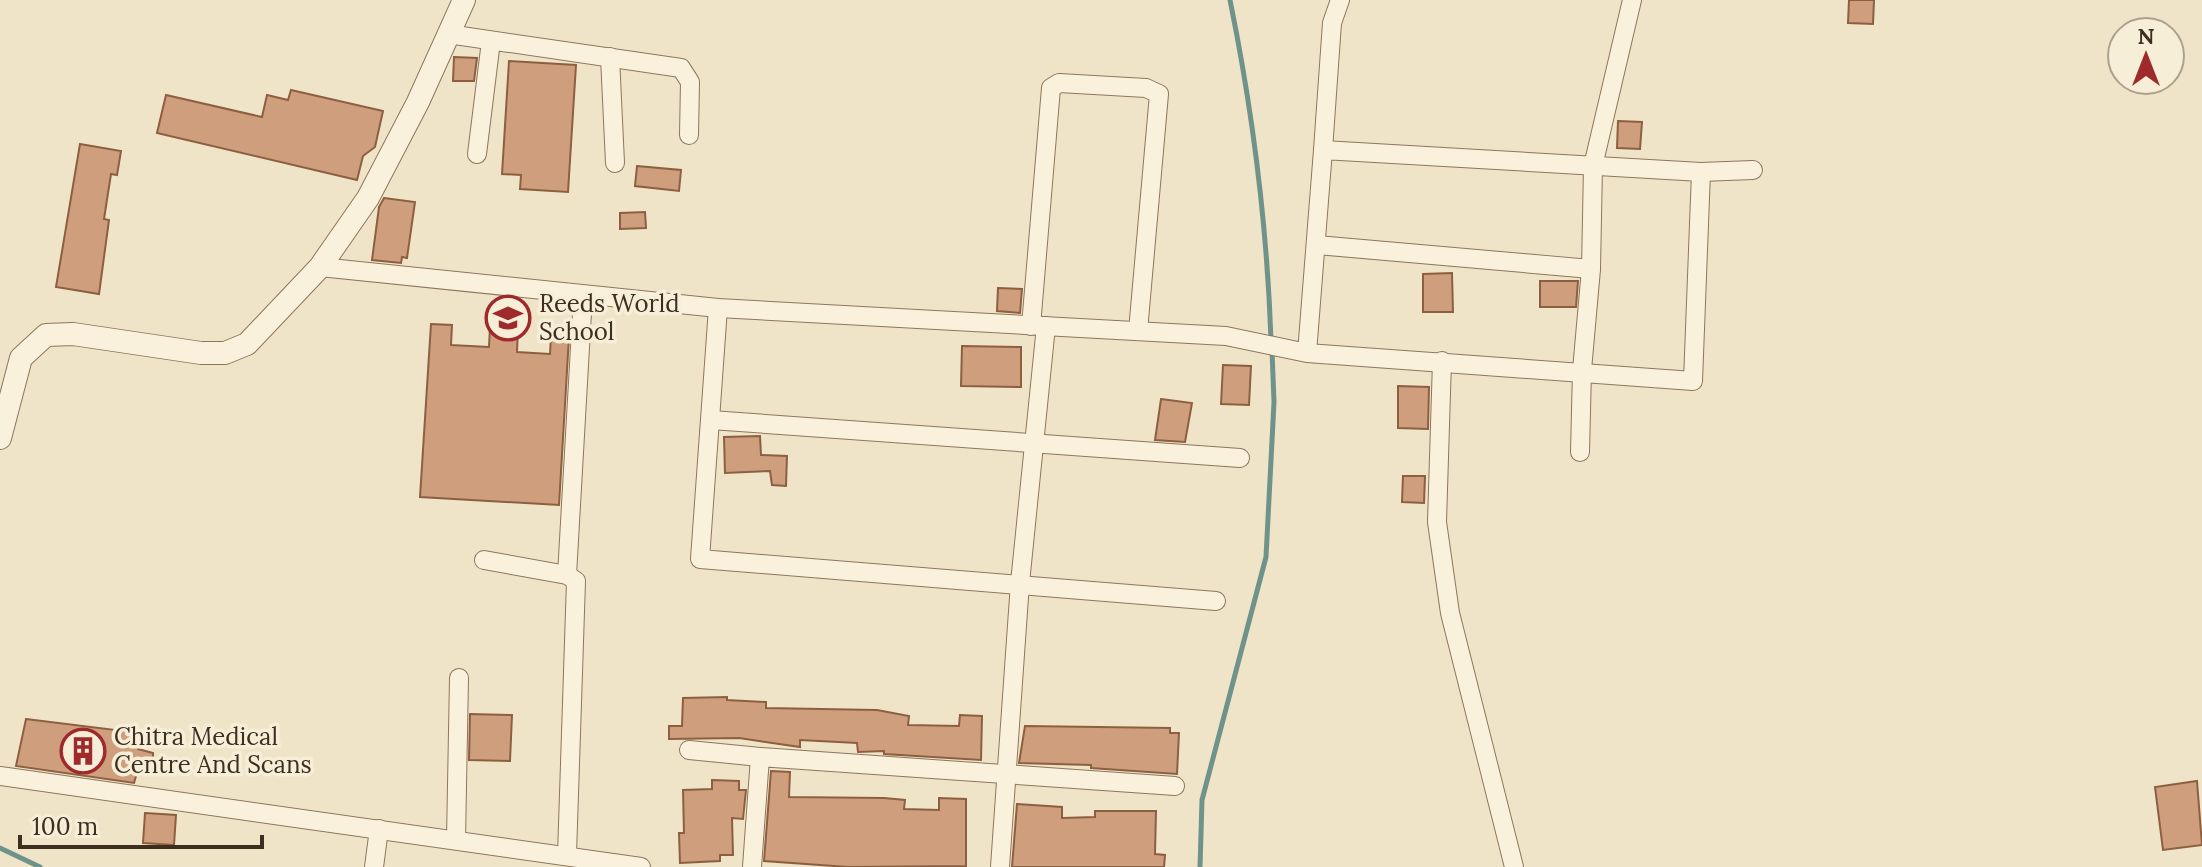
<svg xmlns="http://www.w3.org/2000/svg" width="2202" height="867" font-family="Lora,serif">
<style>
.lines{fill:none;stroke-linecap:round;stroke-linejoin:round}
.stream{stroke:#6f938a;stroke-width:5}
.building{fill:#cf9f7d;stroke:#8d5f41;stroke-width:2}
.minor-casing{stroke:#8d765c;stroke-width:20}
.tertiary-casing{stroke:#8d765c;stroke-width:24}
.minor{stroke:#faf1dc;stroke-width:18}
.tertiary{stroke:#faf1dc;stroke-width:22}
.labels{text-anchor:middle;stroke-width:7;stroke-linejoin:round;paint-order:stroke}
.poi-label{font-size:24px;fill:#3d2e20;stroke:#f7eed8;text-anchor:start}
</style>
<rect width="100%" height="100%" fill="#f0e4c8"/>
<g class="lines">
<g class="stream">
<path d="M1230 0C1253 113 1267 225 1271 340"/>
<polyline points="0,848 40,867"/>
<polyline points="1200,867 1202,800 1266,557 1274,402 1272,350"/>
</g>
</g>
<g class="building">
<polygon points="1849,0 1874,0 1873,24 1848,23"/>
<polygon points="454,57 477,58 474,81 453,81"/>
<polygon points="509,61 576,65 568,192 520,189 521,175 502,174"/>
<polygon points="291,90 383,111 375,147 363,156 357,180 157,133 166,95 262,117 267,95 288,100"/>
<polygon points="1618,121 1642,122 1640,149 1617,148"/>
<polygon points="80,144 121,151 117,175 111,174 104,219 109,220 99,294 56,287"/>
<polygon points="637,166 681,170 679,191 635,186"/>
<polygon points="384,198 415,202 407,258 402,257 401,263 372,260 379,207"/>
<polygon points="645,212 646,228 620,229 620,213"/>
<polygon points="1452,273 1453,312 1423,312 1423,274"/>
<polygon points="1540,281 1578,281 1576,307 1540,307"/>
<polygon points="998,288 1022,289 1020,313 997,311"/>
<polygon points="431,324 452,325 451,345 489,347 490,327 518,329 517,352 550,354 551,336 569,337 559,505 420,497"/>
<polygon points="962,346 1021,347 1021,387 961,386"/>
<polygon points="1223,365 1251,366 1249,405 1221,404"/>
<polygon points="1398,386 1429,387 1428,429 1398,428"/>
<polygon points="1161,399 1192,403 1185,442 1155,440"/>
<polygon points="760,436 761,455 787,456 786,486 772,485 770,471 725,473 724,437"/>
<polygon points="1403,476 1425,476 1424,503 1402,502"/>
<polygon points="727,697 727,700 766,702 766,708 877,710 909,716 908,725 959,726 960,715 982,716 981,760 884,754 884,751 858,752 857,743 800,740 800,747 739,738 669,739 669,726 682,726 683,698"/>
<polygon points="470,714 512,715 510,761 469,760"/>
<polygon points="26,719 140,733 138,749 153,753 153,766 139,766 134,783 16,766"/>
<polygon points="1025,726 1170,728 1170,733 1179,733 1177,774 1091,768 1091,765 1019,763"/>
<polygon points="771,771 790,772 789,797 884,798 905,800 904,809 939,810 939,798 966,799 966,866 848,867 764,861"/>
<polygon points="712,780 739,781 739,790 746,790 743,819 732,818 733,855 720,855 720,861 680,863 679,833 684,833 683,790 712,789"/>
<polygon points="2197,781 2202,845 2163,850 2155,787"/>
<polygon points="1017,804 1062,807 1062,818 1095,817 1095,811 1156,811 1155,854 1165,855 1164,867 1012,867"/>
<polygon points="145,813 176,815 174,845 143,843"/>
</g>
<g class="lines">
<g class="minor-casing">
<g id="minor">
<polyline points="448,34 681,68 690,82 689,135"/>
<polyline points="610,57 615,163"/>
<polyline points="1323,150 1332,23 1340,0"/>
<polyline points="477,154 491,41"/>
<polyline points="1701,172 1753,170"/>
<polyline points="1317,245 1591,269 1593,166 1632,0"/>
<polyline points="320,267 718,308 1226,336 1307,353 1693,381 1701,172 1323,150 1307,353"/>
<polyline points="718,308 700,559 1216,601"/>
<polyline points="1031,326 1051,88 1059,83 1146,88 1159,94 1138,331"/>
<polyline points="1442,361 1437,522 1450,613 1514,867"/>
<polyline points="711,420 1240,458"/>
<polyline points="1580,452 1582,370 1591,269"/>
<polyline points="484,560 567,575 576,581 567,855"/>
<polyline points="567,575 583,295"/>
<polyline points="689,750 760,757"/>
<polyline points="0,776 641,867"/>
<polyline points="456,840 459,678"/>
<polyline points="374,867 379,829"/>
<polyline points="752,867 760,757 1175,786"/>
<polyline points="1000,867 1020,583 1046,326"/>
</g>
</g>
<g class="tertiary-casing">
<polyline id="tertiary" points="0,438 21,358 46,335 73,334 201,353 225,353 247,344 320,267 368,198 418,102 464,0"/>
</g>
<use href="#minor" class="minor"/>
<use href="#tertiary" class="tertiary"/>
</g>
<defs>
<g id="school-ring" transform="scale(2.3)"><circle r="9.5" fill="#f7eed8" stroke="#9e2a2b" stroke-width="1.5"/><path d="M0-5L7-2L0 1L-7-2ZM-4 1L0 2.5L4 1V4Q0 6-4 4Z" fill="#9e2a2b"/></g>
<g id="building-ring" transform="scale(2.3)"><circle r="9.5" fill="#f7eed8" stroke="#9e2a2b" stroke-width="1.5"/><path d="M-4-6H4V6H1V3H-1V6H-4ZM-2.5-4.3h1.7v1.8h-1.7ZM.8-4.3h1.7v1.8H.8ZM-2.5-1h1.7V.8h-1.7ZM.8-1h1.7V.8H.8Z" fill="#9e2a2b"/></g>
</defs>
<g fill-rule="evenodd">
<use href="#school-ring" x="508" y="318"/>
<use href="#building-ring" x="83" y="751"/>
</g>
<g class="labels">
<g class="poi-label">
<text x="539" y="312">Reeds World<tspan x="539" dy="28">School</tspan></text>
<text x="114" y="745">Chitra Medical<tspan x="114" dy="28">Centre And Scans</tspan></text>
</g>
</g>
<g transform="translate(2146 56)"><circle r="38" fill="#f7eed8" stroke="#ada18e" stroke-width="2"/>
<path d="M0-6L14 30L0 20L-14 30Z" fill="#9e2a2b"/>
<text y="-12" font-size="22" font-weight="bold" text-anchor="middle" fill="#3d2e20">N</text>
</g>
<path d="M20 835v12h242v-12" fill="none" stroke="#3d2e20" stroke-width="4"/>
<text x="32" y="835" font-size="24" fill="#3d2e20" stroke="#f7eed8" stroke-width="6" paint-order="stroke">100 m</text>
</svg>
